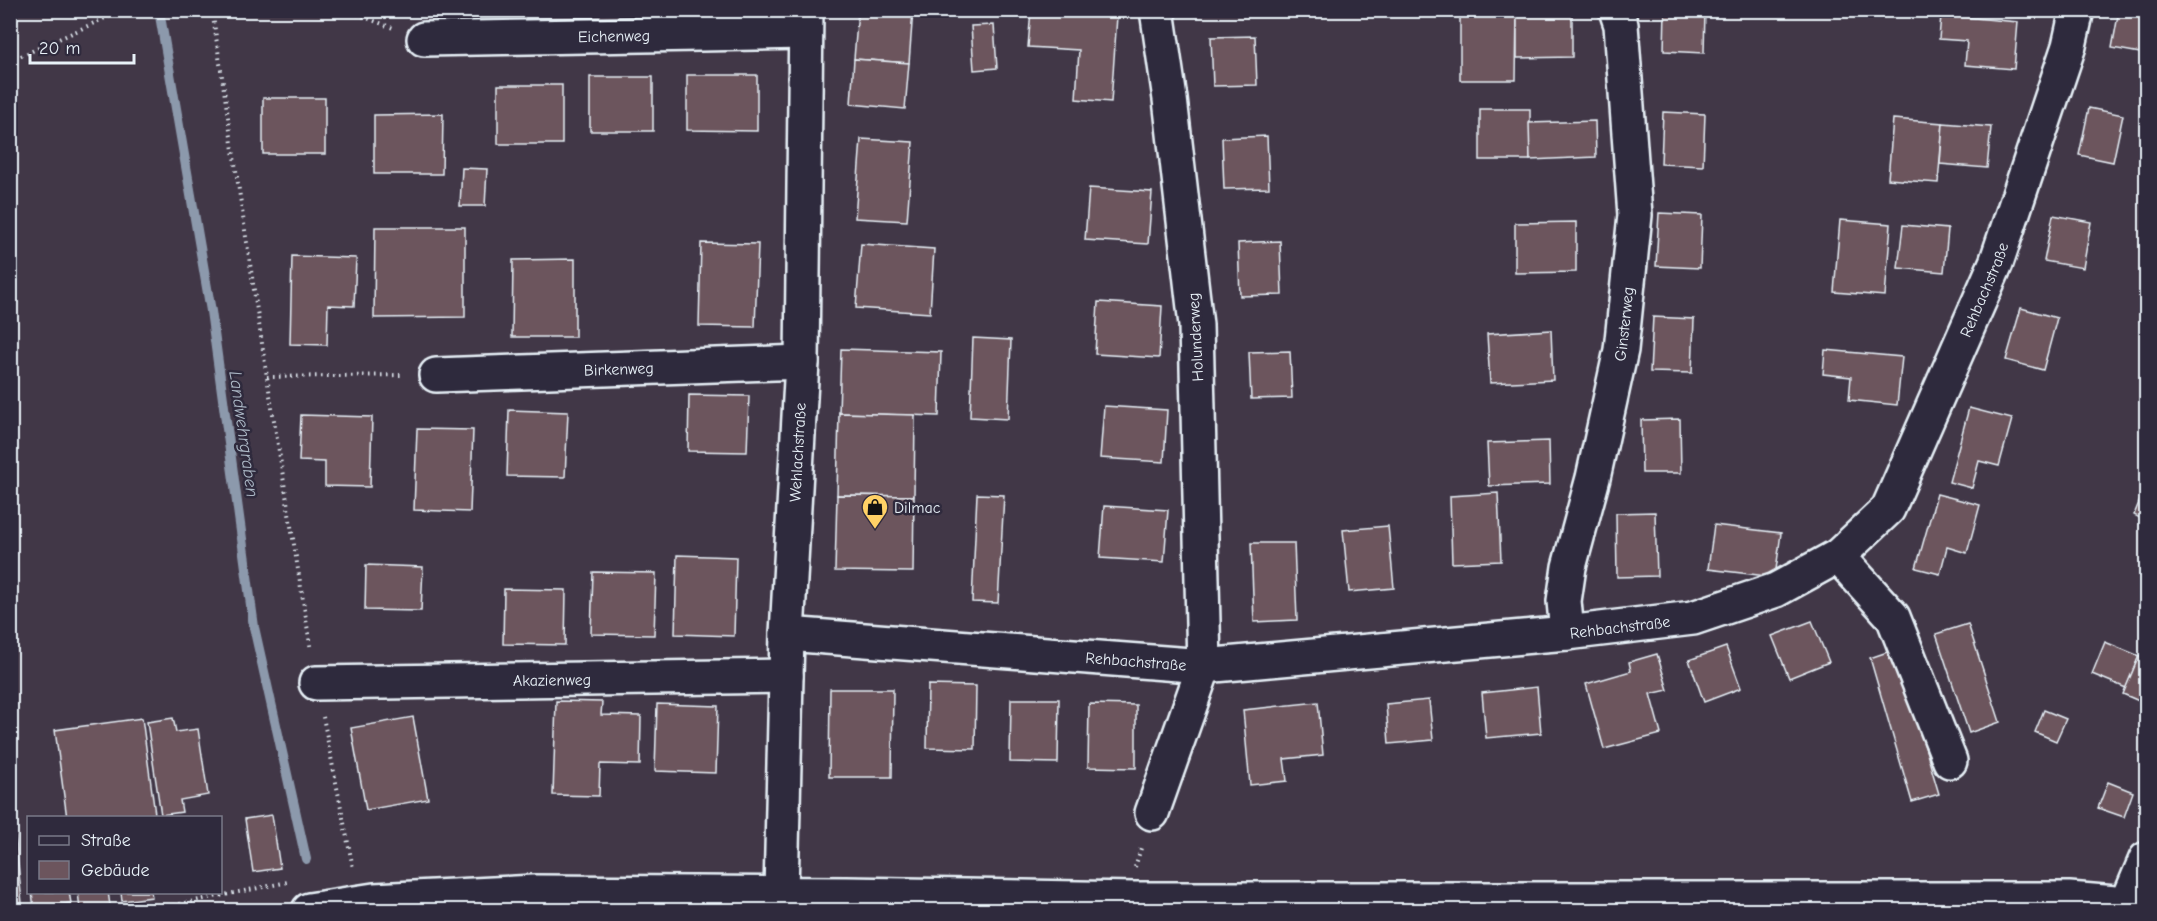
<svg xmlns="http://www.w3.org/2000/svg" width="2157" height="921" font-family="'Comic Neue',sans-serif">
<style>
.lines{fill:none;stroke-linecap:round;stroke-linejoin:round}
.stream{stroke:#8c99ac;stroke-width:10}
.building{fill:#6c555d;stroke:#e8f1f8;stroke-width:1.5}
.minor-casing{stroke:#e8f1f8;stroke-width:38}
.path{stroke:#e8f1f8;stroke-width:4;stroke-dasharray:1.5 4.5;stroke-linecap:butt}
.minor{stroke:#2f2a3d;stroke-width:33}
.labels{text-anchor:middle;stroke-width:5;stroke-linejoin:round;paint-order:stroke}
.street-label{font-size:16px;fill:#e8f1f8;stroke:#2f2a3d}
.poi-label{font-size:16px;fill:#e8f1f8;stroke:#2f2a3d;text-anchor:start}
.water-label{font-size:18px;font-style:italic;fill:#abb7c5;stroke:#2f2a3d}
</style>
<rect width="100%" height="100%" fill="#413747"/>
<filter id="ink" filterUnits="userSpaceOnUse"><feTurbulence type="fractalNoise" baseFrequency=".0167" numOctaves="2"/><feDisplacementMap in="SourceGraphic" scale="12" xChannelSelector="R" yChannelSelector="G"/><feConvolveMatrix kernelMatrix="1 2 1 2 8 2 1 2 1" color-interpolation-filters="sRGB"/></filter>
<g filter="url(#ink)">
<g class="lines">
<polyline class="stream" points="159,10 211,311 254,627 306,859"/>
</g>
<g class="building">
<polygon points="858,10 913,10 909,63 854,59"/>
<polygon points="1031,10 1117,16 1111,102 1076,99 1079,50 1028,47"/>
<polygon points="1460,10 1517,10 1516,80 1460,80"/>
<polygon points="1517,10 1572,10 1572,57 1517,58"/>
<polygon points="1665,10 1705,10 1704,53 1664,51"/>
<polygon points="2119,10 2146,10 2146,54 2112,48"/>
<polygon points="1941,15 2018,22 2014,69 1965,65 1967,41 1939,39"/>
<polygon points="994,25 997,68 974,70 971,26"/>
<polygon points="1255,36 1257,85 1213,86 1211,37"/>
<polygon points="854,59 909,63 905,109 851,104"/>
<polygon points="687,75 757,75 757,131 687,130"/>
<rect x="590" y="77" width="63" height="54"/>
<rect x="498" y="85" width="64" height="59"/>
<rect x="263" y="98" width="62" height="56"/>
<polygon points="2089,108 2123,115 2113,162 2079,155"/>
<rect x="1480" y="109" width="50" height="51"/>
<polygon points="1663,112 1705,114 1703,166 1661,164"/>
<polygon points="443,114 442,174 374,174 374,115"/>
<polygon points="1893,119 1943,123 1938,183 1888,179"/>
<polygon points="1595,121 1596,157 1530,160 1529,123"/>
<polygon points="1943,123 1991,127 1987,168 1940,164"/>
<polygon points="1267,136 1269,188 1224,189 1222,138"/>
<polygon points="861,139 913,142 907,221 855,218"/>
<polygon points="462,168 487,169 485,206 460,206"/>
<polygon points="1089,188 1152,192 1148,244 1085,240"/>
<polygon points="1659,213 1702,215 1700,268 1656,266"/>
<polygon points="2053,215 2091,222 2083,268 2044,261"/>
<polygon points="1840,220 1891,224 1885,296 1834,292"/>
<polygon points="1576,222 1576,272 1515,273 1515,223"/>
<polygon points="1903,225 1948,229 1944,272 1898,268"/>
<polygon points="375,227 465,227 465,317 374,318"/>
<polygon points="1280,241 1282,295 1240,296 1238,243"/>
<polygon points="701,243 758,244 755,327 699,326"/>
<polygon points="861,244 934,249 930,313 856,308"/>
<polygon points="292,256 356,258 354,306 328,305 327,345 290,344"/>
<polygon points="575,259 575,337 512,337 513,260"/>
<polygon points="1098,302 1162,306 1159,358 1095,354"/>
<polygon points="2021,308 2057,318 2043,370 2006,360"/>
<polygon points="1653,317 1694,319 1692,373 1650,372"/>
<polygon points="1551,330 1553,380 1490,383 1487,334"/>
<polygon points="973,338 1011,340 1008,419 970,417"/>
<polygon points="841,349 941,352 939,416 839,413"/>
<polygon points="1825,350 1902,357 1897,405 1849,400 1851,377 1823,374"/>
<polygon points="1290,351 1292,398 1251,399 1249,352"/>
<polygon points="689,395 749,396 747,452 688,451"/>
<polygon points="1104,406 1167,410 1164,462 1100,458"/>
<polygon points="1969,408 2012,419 1999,466 1979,461 1972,488 1949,482"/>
<polygon points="509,410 568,412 565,477 507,476"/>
<polygon points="839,413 915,415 914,496 837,495"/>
<polygon points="301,415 372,417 370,487 325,486 325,462 299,461"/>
<polygon points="1680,419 1681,473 1642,473 1641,420"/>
<polygon points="417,429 473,430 470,512 414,510"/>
<polygon points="1549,441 1550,484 1489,486 1487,443"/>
<polygon points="2146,485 2146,521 2134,515"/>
<polygon points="1498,493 1501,561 1452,563 1450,496"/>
<polygon points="977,494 1004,495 998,603 972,602"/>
<polygon points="1937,494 1980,505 1967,553 1947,547 1940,574 1916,568"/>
<polygon points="837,495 914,496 913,572 835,571"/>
<polygon points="1104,506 1168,510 1164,562 1100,558"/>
<polygon points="1655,512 1657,576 1617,577 1616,513"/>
<polygon points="1714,525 1781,533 1775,577 1708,569"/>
<polygon points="1388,526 1394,588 1349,592 1343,530"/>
<polygon points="1251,543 1294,543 1297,620 1254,622"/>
<polygon points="677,555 736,557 734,636 675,634"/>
<polygon points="366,565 423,567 421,611 365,610"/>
<polygon points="593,572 656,573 654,635 591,634"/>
<polygon points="504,589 566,590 565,645 503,644"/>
<polygon points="1812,621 1829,662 1789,678 1772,636"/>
<polygon points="1968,624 2000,722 1969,733 1936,634"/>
<polygon points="2105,642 2139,656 2126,688 2092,674"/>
<polygon points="1726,647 1741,688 1704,702 1689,660"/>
<polygon points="1896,649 1939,794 1912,802 1870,658"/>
<polygon points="1657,654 1668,690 1650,694 1661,734 1604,749 1586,684 1631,671 1629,662"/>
<polygon points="2139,656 2146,660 2146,704 2123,694"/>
<polygon points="928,685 976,686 975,749 927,748"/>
<polygon points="1537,687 1541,733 1486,738 1482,693"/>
<polygon points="830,689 893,689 892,777 829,777"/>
<polygon points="1011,699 1059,699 1058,763 1010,762"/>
<polygon points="1429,700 1433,740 1389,744 1386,704"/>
<polygon points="556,701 602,702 601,715 641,716 640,765 600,764 599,796 553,795"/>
<polygon points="1318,702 1323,755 1284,759 1287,781 1250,785 1243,710"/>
<polygon points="657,704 718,706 716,773 655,771"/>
<polygon points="1089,704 1136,705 1136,768 1088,767"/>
<polygon points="2044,710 2066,719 2056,741 2035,732"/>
<polygon points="413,717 428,799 366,810 351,728"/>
<polygon points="142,718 155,814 129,818 67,818 55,730"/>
<polygon points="173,718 176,732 198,729 208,795 180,800 182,812 161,815 147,722"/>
<polygon points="2108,782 2133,792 2124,817 2098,808"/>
<polygon points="272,815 280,868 253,872 245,819"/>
<polygon points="10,833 15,833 22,903 10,904"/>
<polygon points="32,892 69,892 71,903 34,908"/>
<polygon points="78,892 108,892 110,905 80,909"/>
<polygon points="121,892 151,892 152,897 122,901"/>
</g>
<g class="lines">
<g class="minor-casing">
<g id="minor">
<path id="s1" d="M424 39 805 32"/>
<path id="s2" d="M436 375 802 362"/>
<polyline points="1838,556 1893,617 1950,761"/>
<path id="s3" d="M1567 633 1564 601 1569 567 1593 478 1621 350 1635 215 1621 25 1616 10"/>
<path id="s4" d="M787 634 1204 666 1567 633 1693 618 1776 590 1838 556 1888 509 1996 263 2069 46 2077 10"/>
<path id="s5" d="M316 683 786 676"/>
<polyline points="1152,813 1204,666 1196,325 1170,99 1157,10"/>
<path id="s6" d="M781 893 787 634 802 362 806 10"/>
<polyline points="2127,904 2146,859"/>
<polyline points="309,910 374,900 534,892 847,894 1135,899 2069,899 2127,904 2146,909"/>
</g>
</g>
<g class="path">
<polyline points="212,10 267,377 311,650"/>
<polyline points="346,10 393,28"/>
<polyline points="10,61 123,10"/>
<polyline points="267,377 402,375"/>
<polyline points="323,717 353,868"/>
<polyline points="1135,867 1142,845"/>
<polyline points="150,910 288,882"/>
</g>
<use href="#minor" class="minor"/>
</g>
</g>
<defs>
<g id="shop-pin" transform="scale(1.35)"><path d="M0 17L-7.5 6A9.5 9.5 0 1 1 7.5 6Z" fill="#ffd166" stroke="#2f2a3d"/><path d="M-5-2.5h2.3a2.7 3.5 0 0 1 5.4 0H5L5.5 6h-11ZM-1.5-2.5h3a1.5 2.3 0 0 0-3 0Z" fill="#111"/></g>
</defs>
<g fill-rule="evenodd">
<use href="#shop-pin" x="875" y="507"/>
</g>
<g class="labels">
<g class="street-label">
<text dy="6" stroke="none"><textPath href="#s1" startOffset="190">Eichenweg</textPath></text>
<text dy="6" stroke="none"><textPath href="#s4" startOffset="1376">Rehbachstraße</textPath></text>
<text dy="6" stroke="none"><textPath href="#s3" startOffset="316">Ginsterweg</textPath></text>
<text transform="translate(1195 337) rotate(-93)" y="6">Holunderweg</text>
<text dy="6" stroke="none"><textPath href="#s2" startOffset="183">Birkenweg</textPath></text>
<text dy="6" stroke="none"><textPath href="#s6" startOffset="441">Wehlachstraße</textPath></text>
<text dy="6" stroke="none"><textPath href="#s4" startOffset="836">Rehbachstraße</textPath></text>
<text dy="6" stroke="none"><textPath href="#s4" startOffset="350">Rehbachstraße</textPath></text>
<text dy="6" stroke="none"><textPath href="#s5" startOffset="236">Akazienweg</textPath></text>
</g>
<g class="poi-label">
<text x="894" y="513">Dilmac</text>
</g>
<g class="water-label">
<text transform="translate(244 434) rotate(82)" y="6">Landwehrgraben</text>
</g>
</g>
<rect width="2157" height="921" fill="none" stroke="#2f2a3d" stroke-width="36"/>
<rect x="18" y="18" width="2121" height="885" fill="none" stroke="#e8f1f8" stroke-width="2" filter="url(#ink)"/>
<rect x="27" y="816" width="195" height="78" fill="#2f2a3d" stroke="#797a88" stroke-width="1.5"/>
<rect x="39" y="836" width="30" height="9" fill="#2f2a3d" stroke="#797a88" stroke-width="1.5"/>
<text x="81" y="846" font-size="18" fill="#e8f1f8">Straße</text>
<rect x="39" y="861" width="30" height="18" fill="#6c555d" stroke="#797a88" stroke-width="1.5"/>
<text x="81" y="876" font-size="18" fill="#e8f1f8">Gebäude</text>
<path d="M30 54v9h104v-9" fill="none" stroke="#e8f1f8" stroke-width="3"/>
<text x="39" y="54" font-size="18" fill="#e8f1f8" stroke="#2f2a3d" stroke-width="4.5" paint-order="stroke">20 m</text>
</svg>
